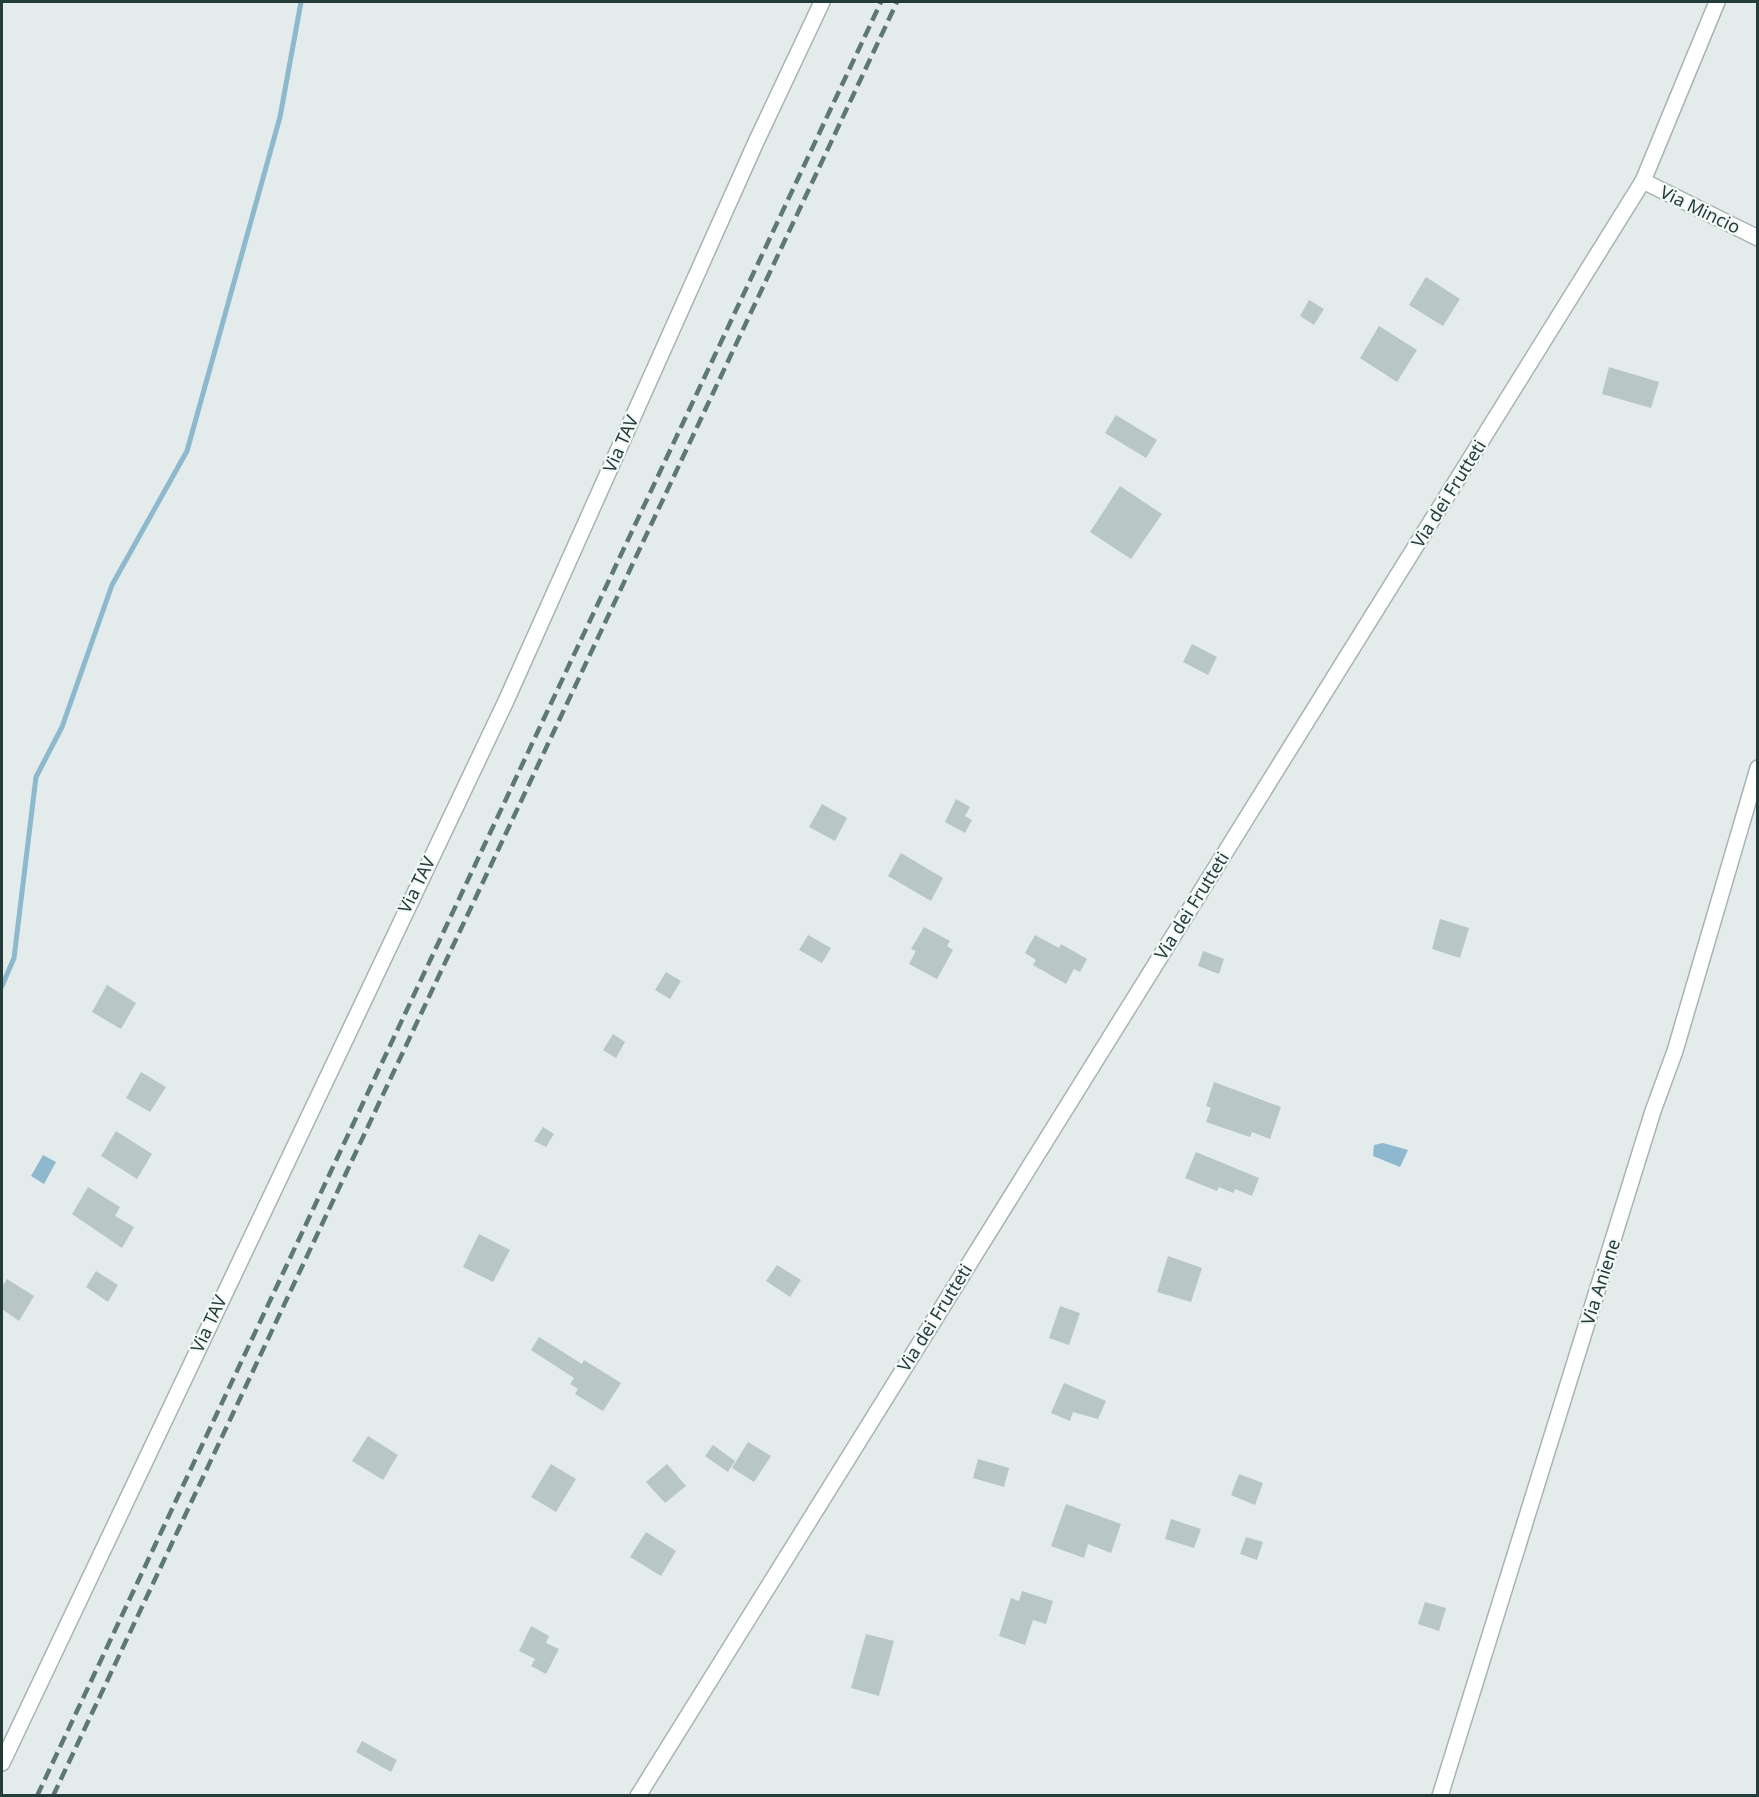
<svg xmlns="http://www.w3.org/2000/svg" width="1759" height="1797" font-family="'Noto Sans',sans-serif">
<style>
.water{fill:#8db8ce}
.lines{fill:none;stroke-linecap:round;stroke-linejoin:round}
.stream{stroke:#8db8ce;stroke-width:5}
.building{fill:#b8c7c3}
.minor-casing{stroke:#a6b4b2;stroke-width:18}
.minor{stroke:#fff;stroke-width:15}
.rail{stroke:#5e7876;stroke-width:4.5;stroke-dasharray:12 6;stroke-linecap:butt}
.labels{text-anchor:middle;stroke-width:4.5;stroke-linejoin:round;paint-order:stroke}
.street-label{font-size:18px;fill:#233c3a;stroke:#f3f9f7}
</style>
<rect width="100%" height="100%" fill="#e3ecea"/>
<g class="water">
<polygon points="1383,1143 1408,1150 1400,1167 1373,1156 1374,1145"/>
<polygon points="43,1155 56,1162 44,1184 31,1176"/>
</g>
<g class="lines">
<polyline class="stream" points="2,986 14,958 36,777 62,727 112,585 187,451 280,117 301,2"/>
</g>
<g class="building">
<polygon points="1426,277 1460,299 1443,326 1409,305"/>
<polygon points="1309,300 1324,309 1314,325 1300,316"/>
<polygon points="1379,326 1417,350 1397,382 1360,358"/>
<polygon points="1609,367 1659,382 1651,408 1602,394"/>
<polygon points="1116,415 1157,440 1146,458 1105,433"/>
<polygon points="1120,486 1162,514 1131,559 1090,532"/>
<polygon points="1192,644 1217,657 1208,675 1183,662"/>
<polygon points="956,799 970,807 965,816 972,820 965,833 945,822"/>
<polygon points="822,804 847,818 835,841 809,827"/>
<polygon points="901,853 943,878 931,901 888,876"/>
<polygon points="1440,919 1469,928 1460,958 1432,949"/>
<polygon points="924,927 950,941 947,946 953,950 937,979 909,964 916,951 911,949"/>
<polygon points="808,935 831,948 822,963 799,950"/>
<polygon points="1035,935 1059,948 1061,944 1087,959 1080,972 1074,969 1066,984 1033,965 1036,960 1025,953"/>
<polygon points="1203,951 1224,959 1219,974 1198,966"/>
<polygon points="666,972 681,981 670,999 655,990"/>
<polygon points="107,985 136,1003 121,1029 92,1012"/>
<polygon points="613,1034 625,1042 616,1058 603,1050"/>
<polygon points="141,1072 166,1087 150,1112 126,1098"/>
<polygon points="1214,1082 1281,1107 1270,1139 1252,1132 1250,1137 1206,1122 1211,1108 1206,1106"/>
<polygon points="543,1127 554,1134 546,1147 534,1141"/>
<polygon points="116,1131 152,1154 137,1179 101,1156"/>
<polygon points="1196,1152 1259,1178 1252,1196 1235,1189 1233,1193 1219,1187 1217,1191 1185,1178"/>
<polygon points="88,1187 120,1207 115,1216 134,1227 122,1248 72,1214"/>
<polygon points="479,1234 510,1250 493,1282 463,1267"/>
<polygon points="1168,1256 1202,1268 1191,1302 1157,1292"/>
<polygon points="777,1265 801,1280 790,1297 766,1281"/>
<polygon points="96,1271 118,1285 108,1302 86,1287"/>
<polygon points="7,1279 34,1296 19,1321 2,1309 2,1287"/>
<polygon points="1060,1306 1080,1313 1069,1345 1049,1338"/>
<polygon points="539,1337 582,1364 584,1360 621,1383 603,1411 575,1394 578,1389 570,1384 574,1378 531,1350"/>
<polygon points="1064,1383 1106,1401 1098,1419 1073,1412 1070,1421 1051,1413"/>
<polygon points="368,1436 398,1455 383,1480 352,1461"/>
<polygon points="748,1442 771,1456 754,1482 732,1468"/>
<polygon points="713,1445 735,1461 728,1472 705,1456"/>
<polygon points="978,1459 1009,1468 1004,1487 973,1478"/>
<polygon points="551,1464 576,1479 556,1512 531,1497"/>
<polygon points="667,1464 686,1486 665,1503 646,1482"/>
<polygon points="1239,1474 1263,1483 1255,1505 1231,1495"/>
<polygon points="1066,1504 1121,1524 1111,1553 1088,1544 1084,1558 1051,1546"/>
<polygon points="1171,1519 1201,1529 1194,1548 1165,1539"/>
<polygon points="646,1532 676,1551 661,1576 630,1557"/>
<polygon points="1246,1537 1263,1542 1257,1560 1240,1554"/>
<polygon points="1022,1591 1053,1601 1046,1624 1033,1620 1025,1645 999,1636 1011,1598 1019,1601"/>
<polygon points="1425,1602 1446,1608 1439,1631 1418,1624"/>
<polygon points="531,1626 549,1636 546,1643 559,1649 546,1674 531,1666 535,1659 519,1651"/>
<polygon points="866,1634 894,1641 879,1696 851,1688"/>
<polygon points="362,1741 397,1760 391,1772 356,1752"/>
</g>
<g class="lines">
<g class="minor-casing">
<g id="minor">
<polyline points="1643,181 1758,238"/>
<polyline points="2,1763 506,701 756,142 822,2"/>
<polyline points="638,1796 1643,181 1717,2"/>
<polyline points="1440,1796 1653,1111 1675,1051 1758,768"/>
</g>
</g>
<use href="#minor" class="minor"/>
<g class="rail">
<polyline points="37,1796 881,2"/>
<polyline points="53,1796 897,2"/>
</g>
</g>
<g class="labels">
<g class="street-label">
<text transform="translate(1700 210) rotate(26)" y="6">Via Mincio</text>
<text transform="translate(621 444) rotate(-66)" y="6">Via TAV</text>
<text transform="translate(1449 494) rotate(-58)" y="6">Via dei Frutteti</text>
<text transform="translate(417 885) rotate(-64)" y="6">Via TAV</text>
<text transform="translate(1192 906) rotate(-58)" y="6">Via dei Frutteti</text>
<text transform="translate(1601 1282) rotate(-72)" y="6">Via Aniene</text>
<text transform="translate(935 1318) rotate(-58)" y="6">Via dei Frutteti</text>
<text transform="translate(209 1324) rotate(-65)" y="6">Via TAV</text>
</g>
</g>
<rect width="1759" height="1797" fill="none" stroke="#233c3a" stroke-width="6"/>
</svg>
